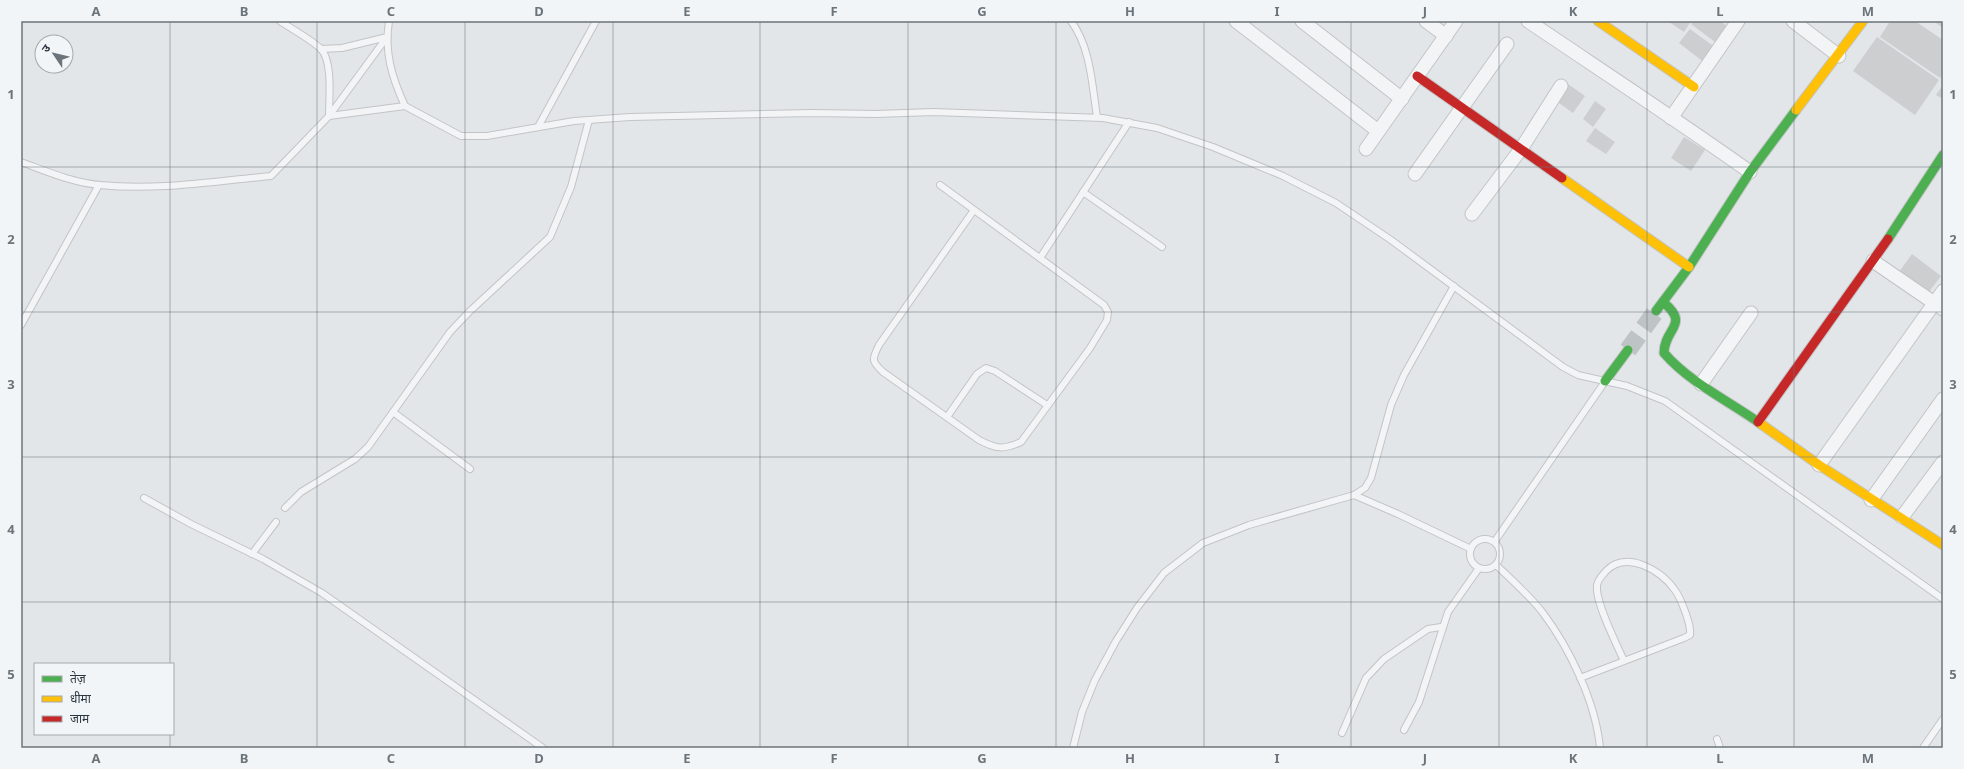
<svg xmlns="http://www.w3.org/2000/svg" width="1964" height="769" font-family="'Noto Sans','Noto Sans Devanagari',sans-serif">
<style>
.building{fill:#ccced0}
.lines{fill:none;stroke-linecap:round;stroke-linejoin:round}
.secondary-tunnel{stroke:#bec3c6;stroke-width:18;stroke-dasharray:18 9;stroke-linecap:butt}
.lane-casing{stroke:#c2c4c6;stroke-width:8}
.street-casing{stroke:#c2c4c6;stroke-width:15}
.fast-casing{stroke:#c2c4c6;stroke-width:11}
.slow-casing{stroke:#c2c4c6;stroke-width:11}
.jam-casing{stroke:#c2c4c6;stroke-width:11}
.lane{stroke:#f3f4f5;stroke-width:6}
.street{stroke:#f3f4f5;stroke-width:13}
.fast{stroke:#4caf50;stroke-width:9}
.slow{stroke:#ffc107;stroke-width:9}
.jam{stroke:#c62828;stroke-width:9}
.grid{fill:none;stroke:#6c747b;stroke-width:1;stroke-opacity:0.55}
.neatline{fill:none;stroke:#6c747b;stroke-width:1.5}
.grid-label{font-size:13px;text-anchor:middle;font-weight:bold;fill:#6c747b}
</style>
<rect width="100%" height="100%" fill="#e3e6e8"/>
<g class="building">
<polygon points="1670,21 1691,21 1684,32 1669,22"/>
<polygon points="1694,21 1720,21 1731,29 1719,45 1691,24"/>
<polygon points="1890,21 1915,21 1943,40 1943,73 1940,78 1880,37"/>
<polygon points="1937,21 1943,21 1943,28 1936,23"/>
<polygon points="1690,29 1716,48 1705,63 1679,43"/>
<polygon points="1877,37 1939,80 1915,115 1853,71"/>
<polygon points="1568,84 1585,96 1573,113 1556,101"/>
<polygon points="1943,85 1943,99 1936,95"/>
<polygon points="1595,101 1606,109 1593,127 1583,119"/>
<polygon points="1595,128 1615,142 1606,154 1586,141"/>
<polygon points="1684,137 1705,150 1691,171 1671,158"/>
<polygon points="1912,254 1941,276 1928,293 1899,272"/>
</g>
<g class="lines">
<polyline class="secondary-tunnel" points="1628,350 1656,311"/>
<g class="lane-casing">
<g id="lane">
<path d="M280 21C290 28 312 40 321 49 333 62 329 98 329 116"/>
<path d="M389 21C384 52 392 78 405 106"/>
<path d="M1071 21C1091 48 1092 85 1097 117"/>
<polyline points="321,49 342,48 387,37"/>
<polyline points="329,116 387,37"/>
<polyline points="538,127 596,21"/>
<path d="M21 162C46 171 73 183 100 185 157 191 215 181 271 176L329 116 405 106 461 136H487L574 121 630 117 813 113 875 114 934 112 1103 118 1157 128 1213 147 1283 176 1336 203 1391 240 1563 367 1578 375 1627 386 1665 401 1943 599"/>
<path d="M940 185 1104 305 1108 312 1107 320 1090 348 1021 442C1003 450 996 449 979 440L883 372C871 361 872 359 879 345L974 210"/>
<polyline points="1083,192 1162,247"/>
<polyline points="1040,258 1129,122"/>
<polyline points="21,325 99,185"/>
<polyline points="393,412 470,469"/>
<polyline points="947,417 977,374 986,368 995,371 1047,405"/>
<polyline points="1354,495 1398,514 1471,549"/>
<polyline points="144,498 191,524 263,559 322,593 543,748"/>
<polyline points="285,508 301,492 355,459 368,447 450,332 470,311 550,237 571,187 589,120"/>
<circle cx="1485" cy="554" r="15"/>
<polyline points="1495,541 1604,383"/>
<polyline points="252,554 276,522"/>
<path d="M1496 565C1512 580 1530 596 1543 613 1570 649 1596 703 1600 748"/>
<path d="M1580 678 1684 638 1690 635C1691 627 1688 621 1686 614 1683 606 1680 596 1674 589 1661 570 1626 550 1606 571 1602 576 1597 580 1597 586 1595 602 1617 645 1624 661"/>
<polyline points="1404,730 1419,702 1448,612 1479,568"/>
<polyline points="1342,733 1366,678 1384,659 1428,629 1441,627"/>
<polyline points="1717,739 1720,748"/>
<polyline points="1073,748 1082,712 1095,680 1116,641 1137,608 1164,573 1203,543 1249,525 1354,495 1365,488 1371,478 1391,405 1404,375 1454,286"/>
<polyline points="1923,748 1943,719"/>
</g>
</g>
<g class="street-casing">
<g id="street">
<polyline points="1236,21 1378,131"/>
<polyline points="1302,21 1402,99"/>
<polyline points="1426,21 1446,36"/>
<path d="M1528 21C1602 71 1677 120 1750 172"/>
<polyline points="1793,21 1839,56"/>
<polyline points="1671,118 1738,21"/>
<polyline points="1366,149 1456,21"/>
<polyline points="1415,174 1507,44"/>
<polyline points="1472,214 1521,149 1561,86"/>
<polyline points="1873,261 1943,309"/>
<polyline points="1701,384 1751,313"/>
<polyline points="1819,465 1943,291"/>
<polyline points="1871,500 1943,399"/>
<polyline points="1902,517 1943,462"/>
</g>
</g>
<g class="fast-casing">
<g id="fast">
<polyline points="1888,239 1943,155"/>
<path d="M1663 302C1691 325 1664 328 1664 353 1690 383 1729 401 1761 424"/>
<polyline points="1656,311 1689,267 1750,172 1796,110"/>
<polyline points="1605,381 1628,350"/>
</g>
</g>
<g class="slow-casing">
<g id="slow">
<polyline points="1598,21 1694,87"/>
<polyline points="1796,110 1863,21"/>
<polyline points="1562,178 1689,267"/>
<polyline points="1761,424 1819,465 1943,545"/>
</g>
</g>
<g class="jam-casing">
<g id="jam">
<polyline points="1417,76 1562,178"/>
<polyline points="1758,422 1888,239"/>
</g>
</g>
<use href="#lane" class="lane"/>
<use href="#street" class="street"/>
<use href="#fast" class="fast"/>
<use href="#slow" class="slow"/>
<use href="#jam" class="jam"/>
</g>
<path class="grid" d="M170 21V664M317 21V748M465 21V748M613 21V748M760 21V748M908 21V748M1056 21V748M1204 21V748M1351 21V748M1499 21V748M1647 21V748M1794 21V748M21 167H1943M21 312H1943M21 457H1943M21 602H1943M170 734V748"/>
<rect width="1964" height="769" fill="none" stroke="#f2f5f7" stroke-width="44"/>
<rect x="34" y="663" width="140" height="72" fill="#f2f5f7" stroke="#a3a9ae"/>
<rect x="42" y="676" width="20" height="6" fill="#4caf50" stroke="#a3a9ae"/>
<text x="70" y="683" font-size="12" fill="#2c3640">तेज़</text>
<rect x="42" y="696" width="20" height="6" fill="#ffc107" stroke="#a3a9ae"/>
<text x="70" y="703" font-size="12" fill="#2c3640">धीमा</text>
<rect x="42" y="716" width="20" height="6" fill="#c62828" stroke="#a3a9ae"/>
<text x="70" y="723" font-size="12" fill="#2c3640">जाम</text>
<g transform="translate(54 54) rotate(305)"><circle r="19" fill="#f2f5f7" stroke="#a3a9ae"/>
<path d="M0-3L7 15L0 10L-7 15Z" fill="#6c747b"/>
<text y="-6" font-size="11" font-weight="bold" text-anchor="middle" fill="#2c3640">उ</text>
</g>
<rect x="22" y="22" width="1920" height="725" class="neatline"/>
<g class="grid-label">
<text x="96" y="16">A</text>
<text x="244" y="16">B</text>
<text x="391" y="16">C</text>
<text x="539" y="16">D</text>
<text x="687" y="16">E</text>
<text x="834" y="16">F</text>
<text x="982" y="16">G</text>
<text x="1130" y="16">H</text>
<text x="1277" y="16">I</text>
<text x="1425" y="16">J</text>
<text x="1573" y="16">K</text>
<text x="1720" y="16">L</text>
<text x="1868" y="16">M</text>
<text x="11" y="99">1</text>
<text x="1953" y="99">1</text>
<text x="11" y="244">2</text>
<text x="1953" y="244">2</text>
<text x="11" y="389">3</text>
<text x="1953" y="389">3</text>
<text x="11" y="534">4</text>
<text x="1953" y="534">4</text>
<text x="11" y="679">5</text>
<text x="1953" y="679">5</text>
<text x="96" y="763">A</text>
<text x="244" y="763">B</text>
<text x="391" y="763">C</text>
<text x="539" y="763">D</text>
<text x="687" y="763">E</text>
<text x="834" y="763">F</text>
<text x="982" y="763">G</text>
<text x="1130" y="763">H</text>
<text x="1277" y="763">I</text>
<text x="1425" y="763">J</text>
<text x="1573" y="763">K</text>
<text x="1720" y="763">L</text>
<text x="1868" y="763">M</text>
</g>
</svg>
